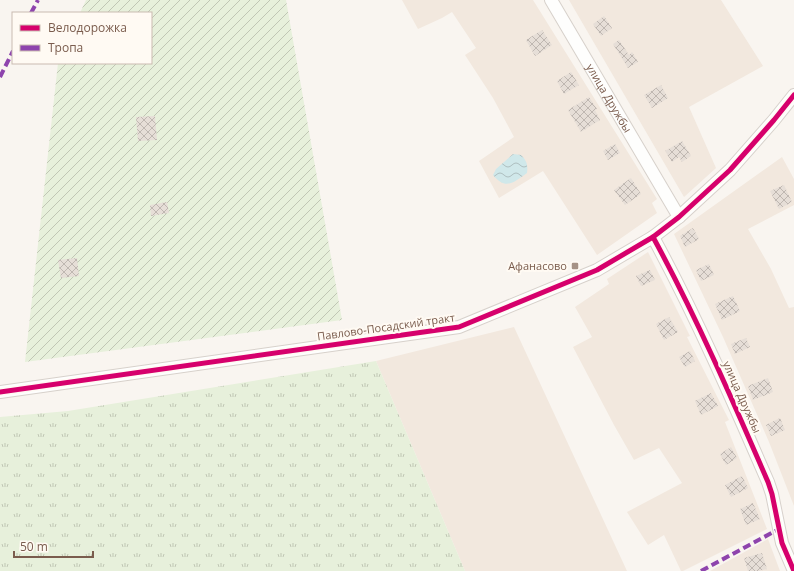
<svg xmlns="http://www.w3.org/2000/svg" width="794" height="571" font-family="'Open Sans',sans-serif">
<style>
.residential{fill:#f2e8de}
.grass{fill:url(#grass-tufts)}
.garden{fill:url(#garden-furrows)}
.water{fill:url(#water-waves)}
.building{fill:url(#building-cross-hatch)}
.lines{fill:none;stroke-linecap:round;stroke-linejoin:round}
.street-casing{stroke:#d7d1cb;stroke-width:14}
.street{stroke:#fefefd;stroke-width:12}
.quiet{stroke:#8e44ad;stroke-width:4;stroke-dasharray:8 4;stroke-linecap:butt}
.cycleway-casing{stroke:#fffaf3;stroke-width:8}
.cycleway{stroke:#d6006c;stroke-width:5}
.poi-dot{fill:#a69286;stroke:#fffaf3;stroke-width:1.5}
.labels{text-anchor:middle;stroke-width:4;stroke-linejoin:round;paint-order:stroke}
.street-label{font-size:11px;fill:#7a5c4d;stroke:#fffaf3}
.poi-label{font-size:11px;fill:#7a5c4d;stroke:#fffaf3;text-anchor:end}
</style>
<defs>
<pattern id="grass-tufts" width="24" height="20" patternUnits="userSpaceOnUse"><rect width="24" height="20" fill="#e7f0db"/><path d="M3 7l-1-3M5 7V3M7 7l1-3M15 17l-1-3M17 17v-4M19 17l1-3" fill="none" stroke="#c0c6b4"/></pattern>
<pattern id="garden-furrows" width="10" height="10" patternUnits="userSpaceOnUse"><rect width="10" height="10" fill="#e7f0db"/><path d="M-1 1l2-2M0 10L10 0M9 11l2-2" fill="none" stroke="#c0c6b4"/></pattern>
<pattern id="water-waves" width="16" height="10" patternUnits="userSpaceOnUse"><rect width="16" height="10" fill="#d0e8ea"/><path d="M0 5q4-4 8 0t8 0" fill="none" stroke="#aebfc0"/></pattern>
<pattern id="building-cross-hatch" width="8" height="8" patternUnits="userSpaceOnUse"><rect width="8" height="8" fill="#e6ded7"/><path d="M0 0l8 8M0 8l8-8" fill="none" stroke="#bfb7b1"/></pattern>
</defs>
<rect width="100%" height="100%" fill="#f9f5f0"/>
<g class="residential">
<polygon points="402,0 533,0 657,199 652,203 657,213 597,255 543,171 499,198 479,161 514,137 493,98 465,55 476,48 452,12 442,18 418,29"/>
<polygon points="569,0 721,0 763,66 689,107 716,168 684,197"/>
<polygon points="782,157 794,179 794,205 748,229 771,269 789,308 794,307 794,506 769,442 723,337 674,234"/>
<polygon points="648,252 690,336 687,337 729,420 725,422 767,529 683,571 681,571 664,535 648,545 627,512 682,483 659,448 634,460 614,425 573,347 592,337 575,307 609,284 607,279"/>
<polygon points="514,327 627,571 465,571 376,361"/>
<polygon points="768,539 780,571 710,571"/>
</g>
<polygon class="grass" points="376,361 465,571 0,571 0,417 68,411"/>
<polygon class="garden" points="86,0 286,0 342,320 25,362 58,63 151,63 151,13 80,13"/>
<path class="water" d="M513 154 521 155C527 161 528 165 527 173 514 182 506 191 493 175L496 169Z"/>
<g class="building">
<polygon points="604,16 612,28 601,36 593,24"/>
<polygon points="542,30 552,45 535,56 526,40"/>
<polygon points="619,40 629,55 632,52 638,62 628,68 613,44"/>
<polygon points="571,72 579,85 564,94 557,81"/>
<polygon points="661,85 668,98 652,108 644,95"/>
<polygon points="589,97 597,109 595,110 600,120 581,132 568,110"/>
<polygon points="155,116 157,140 138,141 136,117"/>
<polygon points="682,141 691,156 682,162 679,157 672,162 665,151"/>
<polygon points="615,144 620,153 608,160 603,151"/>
<polygon points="631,178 641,194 625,205 614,190"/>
<polygon points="784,185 792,202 779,209 770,191"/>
<polygon points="167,202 169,213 151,216 150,205"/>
<polygon points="693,228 699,239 685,247 680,236"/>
<polygon points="77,258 79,276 61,278 58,260"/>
<polygon points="709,264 714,275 701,281 696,270"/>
<polygon points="650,270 655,280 641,286 636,276"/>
<polygon points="733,296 740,311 722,320 715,304"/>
<polygon points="669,317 678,332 664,340 656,324"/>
<polygon points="746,338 750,347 735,354 731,344"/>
<polygon points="690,351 695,361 685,367 679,357"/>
<polygon points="768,378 773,392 753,400 748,386"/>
<polygon points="711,393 718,406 701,415 695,401"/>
<polygon points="780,418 785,430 771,436 766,425"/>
<polygon points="731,447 737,458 726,465 720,454"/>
<polygon points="742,476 748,488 731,497 725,485"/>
<polygon points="753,503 760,519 746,525 740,509"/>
<polygon points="762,553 767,569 759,571 748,571 744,558"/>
</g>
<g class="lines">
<g class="street-casing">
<g id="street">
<path id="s1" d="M551 0 679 217"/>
<path d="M653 237C696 316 732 399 768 482L772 494 782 543 794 571"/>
<polyline points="0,392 459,327 597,270 653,237 679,217 730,170 774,120 794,95"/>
</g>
</g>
<use href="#street" class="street"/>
<g class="quiet">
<polyline points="31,13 38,0"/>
<polyline points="0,77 13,51"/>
<polyline points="701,571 779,529"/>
</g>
<g class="cycleway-casing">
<g id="cycleway">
<path d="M653 237C696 316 732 399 768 482L772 494 782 543 794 571"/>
<polyline points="0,392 459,327 597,270 653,237 679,217 730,170 774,120 794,95"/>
</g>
</g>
<use href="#cycleway" class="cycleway"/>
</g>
<rect class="poi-dot" x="571" y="262" width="8" height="8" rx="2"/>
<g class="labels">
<g class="street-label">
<text dy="4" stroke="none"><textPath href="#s1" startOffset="114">улица Дружбы</textPath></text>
<text transform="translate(386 327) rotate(-8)" y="4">Павлово-Посадский тракт</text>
<text transform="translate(742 397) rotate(66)" y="4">улица Дружбы</text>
</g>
<g class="poi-label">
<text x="567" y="270">Афанасово</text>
</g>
</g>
<rect x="12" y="12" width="140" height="52" fill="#fffaf3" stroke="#cabbb1"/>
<rect x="20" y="25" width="20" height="6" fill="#d6006c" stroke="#cabbb1"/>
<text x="48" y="32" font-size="12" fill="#7a5c4d">Велодорожка</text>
<rect x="20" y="45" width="20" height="6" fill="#8e44ad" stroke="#cabbb1"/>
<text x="48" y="52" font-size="12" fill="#7a5c4d">Тропа</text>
<path d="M14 551v6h79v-6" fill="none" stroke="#7a5c4d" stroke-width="2"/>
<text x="20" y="551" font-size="12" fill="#7a5c4d" stroke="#fffaf3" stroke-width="3" paint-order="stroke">50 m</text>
</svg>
